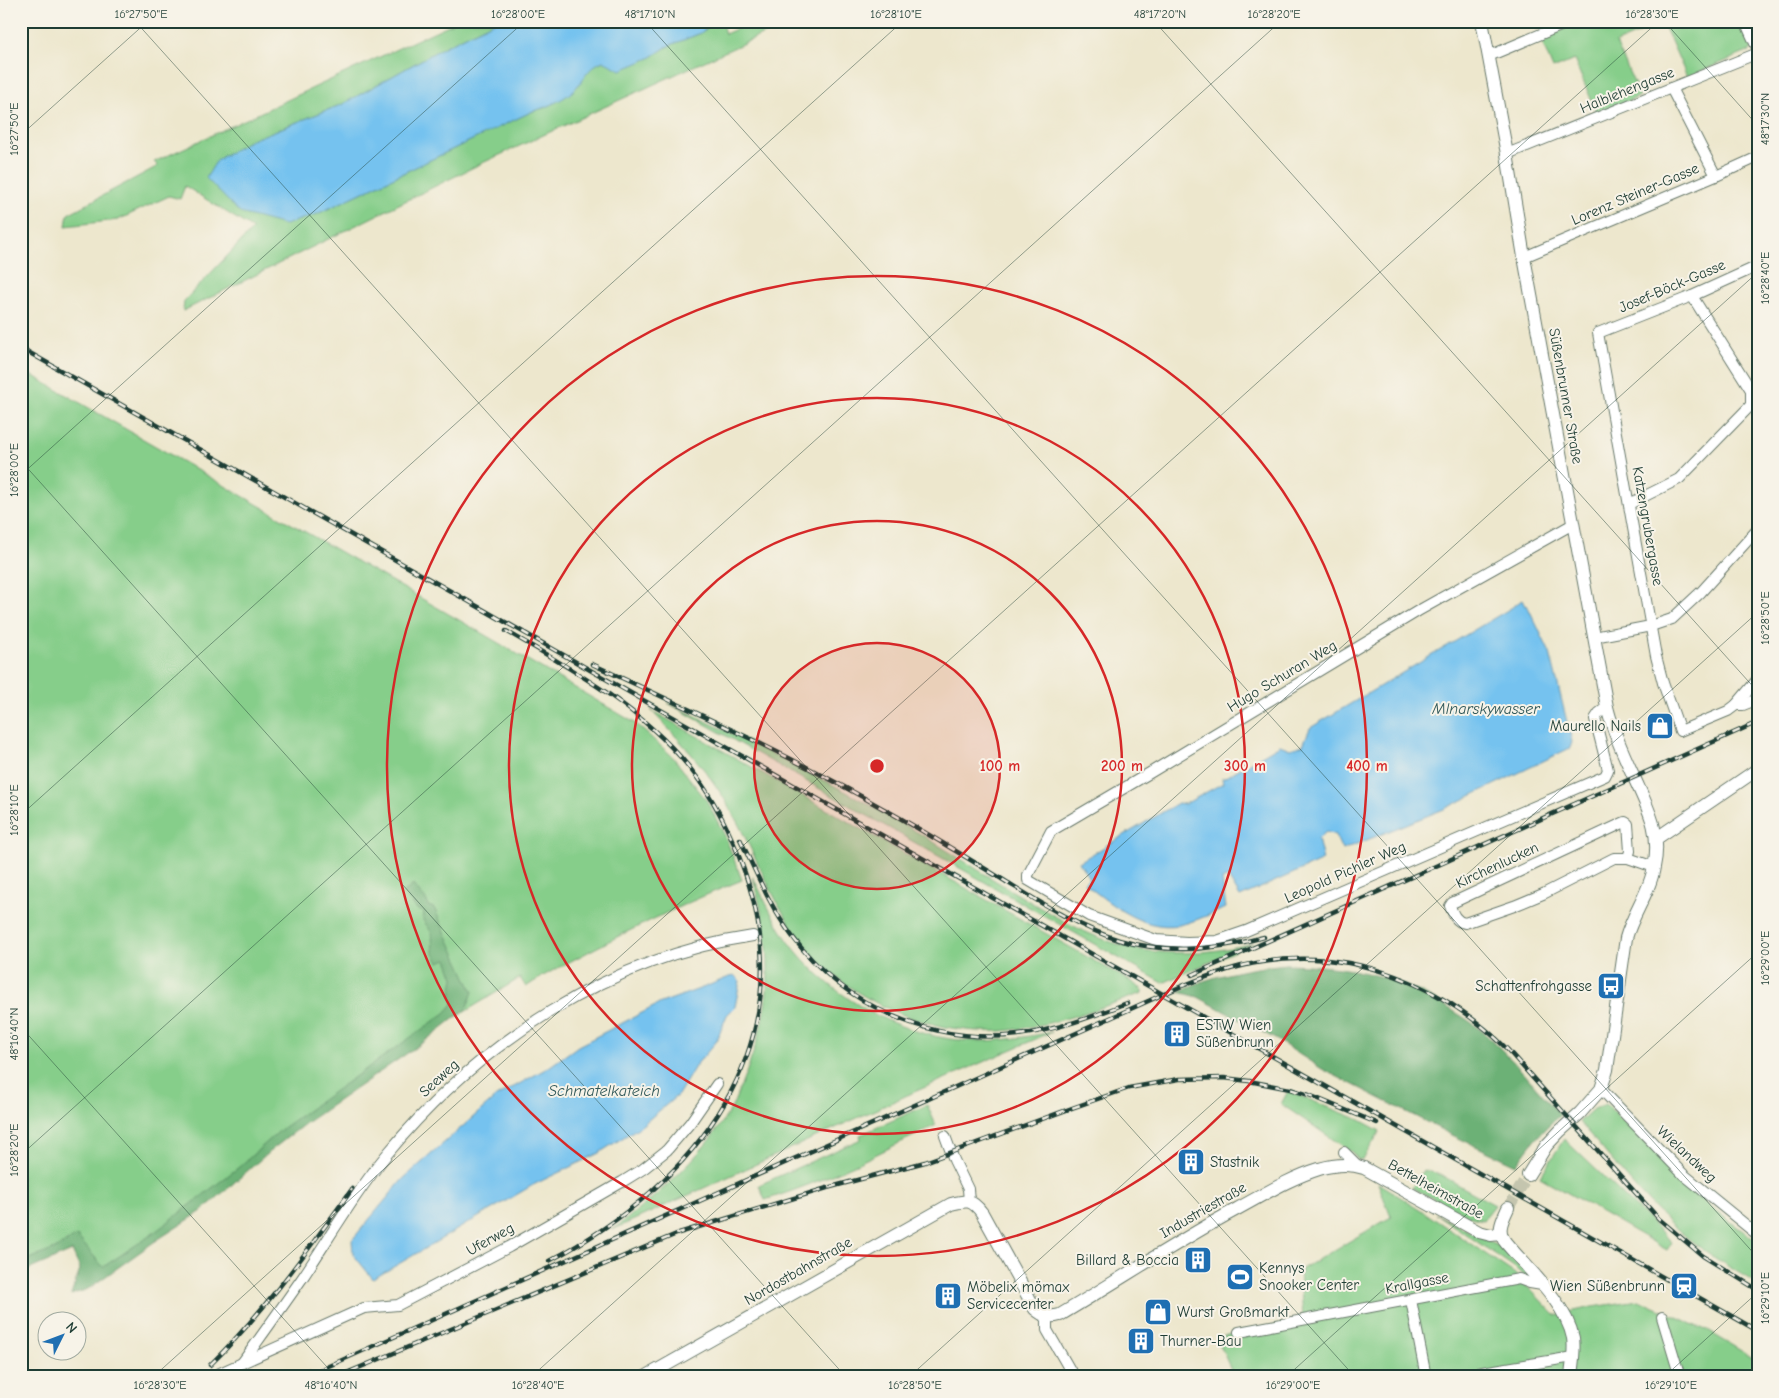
<svg xmlns="http://www.w3.org/2000/svg" width="1779" height="1398" font-family="'Comic Neue',sans-serif">
<style>
.green{fill:#86ce8a;stroke:#52865f}
.forest{fill:#6cb176;stroke:#467755}
.water{fill:#74c2ef;stroke:#4a8092}
.lines{fill:none;stroke-linecap:round;stroke-linejoin:round}
.tertiary-tunnel{stroke:#c4c5ae;stroke-width:12;stroke-dasharray:12 6;stroke-linecap:butt}
.minor-casing{stroke:#67786a;stroke-width:12}
.tertiary-casing{stroke:#67786a;stroke-width:14}
.minor{stroke:#fff;stroke-width:10}
.tertiary{stroke:#fff;stroke-width:12}
.rail-casing{stroke:#1f3d34;stroke-width:4.5}
.rail{stroke:#f7f3e8;stroke-width:2.5;stroke-dasharray:8;stroke-linecap:butt}
.ticks{fill:none;stroke:#1f3d34;stroke-width:1;stroke-opacity:0.45}
.ring{fill:none;stroke:#d62828;stroke-width:2.5}
.labels{text-anchor:middle;stroke-width:4;stroke-linejoin:round;paint-order:stroke}
.street-label{font-size:15px;fill:#1f3d34;stroke:#f7f3e8}
.poi-label{font-size:15px;fill:#1f3d34;stroke:#f7f3e8;text-anchor:start}
.water-label{font-size:16px;font-style:italic;fill:#305859;stroke:#f7f3e8}
.centre{fill:#d62828;stroke:#f7f3e8;stroke-width:2.5}
.ring-label{font-size:15px;text-anchor:middle;font-weight:bold;fill:#d62828;stroke:#f7f3e8;stroke-width:4;stroke-linejoin:round;paint-order:stroke}
.neatline{fill:none;stroke:#1f3d34;stroke-width:2}
.ticks-label{font-size:12px;text-anchor:middle;fill:#1f3d34}
</style>
<rect width="100%" height="100%" fill="#f7f3e8"/>
<filter id="ink" filterUnits="userSpaceOnUse"><feTurbulence type="fractalNoise" baseFrequency=".02" numOctaves="2"/><feDisplacementMap in="SourceGraphic" scale="10" xChannelSelector="R" yChannelSelector="G"/><feConvolveMatrix kernelMatrix="1 2 1 2 8 2 1 2 1" color-interpolation-filters="sRGB"/></filter>
<filter id="wash" filterUnits="userSpaceOnUse"><feTurbulence type="fractalNoise" baseFrequency=".0096" numOctaves="4" result="noise"/><feDisplacementMap in="SourceGraphic" scale="20" xChannelSelector="R" yChannelSelector="G"/><feGaussianBlur stdDeviation="1.12" result="paint"/><feColorMatrix in="noise" values="0 0 0 0 0 0 0 0 0 0 0 0 0 0 0 0 0 1.4 0 .05"/><feComposite in="paint" operator="in"/></filter>
<g filter="url(#wash)">
<rect width="100%" height="100%" fill="#ede7cd"/>
<g class="green">
<polygon points="457,21 496,21 446,46 343,104 249,141 217,160 317,214 533,111 544,108 574,90 593,65 603,61 650,58 668,46 701,33 715,21 723,21 722,24 725,34 755,21 792,21 478,165 183,311 184,301 253,229 185,186 180,199 169,196 118,220 66,226 68,214 158,166 154,162"/>
<polygon points="1582,21 1741,21 1752,48 1750,51 1687,77 1663,23 1616,43 1640,96 1598,115 1574,60 1553,69 1541,40 1542,38"/>
<path d="M21 369 473 628 635 723 672 756 707 801 725 836 742 880C690 901 639 925 590 951 568 963 546 973 526 987L520 978 388 1059 227 1181 100 1273 77 1242 21 1270Z"/>
<path d="M668 703C740 737 811 772 881 811 926 836 969 865 1014 892 1052 915 1092 940 1137 949 1177 956 1214 953 1253 943L1163 983Z"/>
<path d="M651 710 1130 981 1143 990V993C1097 1009 1050 1027 1001 1031 926 1035 840 998 797 935 771 897 755 854 733 814 712 774 682 743 651 710Z"/>
<path d="M753 877C765 901 776 925 792 946 835 1001 906 1040 976 1041 1002 1041 1027 1037 1052 1032L912 1093 612 1230C656 1197 699 1160 729 1112 734 1105 736 1096 740 1088 755 1052 767 1014 768 974 769 941 761 909 753 877Z"/>
<polygon points="1288,1091 1360,1120 1380,1131 1363,1159 1358,1160 1353,1153 1281,1104"/>
<path d="M1606 1104 1710 1207 1758 1242V1284C1730 1268 1702 1251 1678 1230 1641 1198 1611 1158 1579 1122L1592 1110Z"/>
<path d="M927 1105 936 1125C880 1152 825 1182 765 1200L759 1185 861 1139 860 1135Z"/>
<polygon points="1564,1139 1672,1242 1667,1250 1540,1177"/>
<polygon points="1423,1170 1439,1174 1495,1205 1483,1220 1471,1217 1412,1188"/>
<polygon points="1378,1183 1421,1210 1515,1274 1555,1315 1593,1307 1639,1300 1708,1331 1758,1361 1758,1377 1234,1377 1217,1338 1239,1332 1303,1320 1300,1270 1391,1217"/>
<polygon points="1436,1214 1502,1248 1531,1278 1527,1279 1514,1267"/>
</g>
<g class="forest">
<polygon points="413,885 427,901 428,906 434,908 473,992 466,1009 425,1041 306,1123 269,1152 202,1211 154,1242 88,1289 71,1295 80,1269 72,1251 21,1273 21,1262 53,1250 77,1236 103,1267 151,1235 198,1199 239,1167 284,1127 445,1013 453,1004 451,993 454,978 447,959 439,962 433,952 432,933 423,920 424,912 418,910 403,893"/>
<path d="M1286 964C1351 966 1399 975 1455 1012 1465 1018 1476 1025 1485 1034 1513 1059 1536 1087 1560 1115 1542 1130 1529 1146 1516 1165L1450 1134 1322 1069 1277 1040 1198 997 1179 992C1209 975 1252 968 1286 964Z"/>
</g>
<g class="water">
<path d="M496 21H715L701 33 668 46 650 58 621 70 603 61C588 67 586 77 575 89 567 98 546 108 533 111L317 214 285 225 240 213 206 178 217 160 249 141 343 104 446 46Z"/>
<path d="M1522 600 1525 606 1527 605 1550 653 1572 742 1570 748 1444 809 1342 850 1335 835 1326 832 1318 839 1323 860 1240 897 1228 877 1222 880 1226 908C1213 913 1200 919 1187 923 1147 935 1113 906 1084 883L1089 878 1079 862 1178 803 1185 804 1223 783 1222 779 1280 745 1290 749 1303 745 1310 728 1511 608Z"/>
<polygon points="734,975 740,981 735,1007 727,1015 716,1042 696,1065 678,1095 641,1126 599,1153 533,1185 373,1279 353,1254 352,1240 403,1179 496,1097 549,1067 578,1046 661,1003 705,987"/>
</g>
</g>
<g filter="url(#ink)">
<g class="lines">
<polyline class="tertiary-tunnel" points="1508,1208 1528,1175"/>
<g class="minor-casing">
<g id="minor">
<polyline points="1745,21 1758,50"/>
<polyline points="1489,56 1572,21"/>
<polyline points="1671,88 1716,176"/>
<polyline points="1507,154 1758,53"/>
<polyline points="1524,257 1716,176 1758,157"/>
<polyline points="1758,266 1692,296 1598,333 1656,656 1663,683 1680,731 1728,711 1736,705 1758,679"/>
<polyline points="1629,504 1679,479 1751,405 1751,390 1692,296"/>
<polyline points="1573,524 1418,611 1148,774 1051,831 1028,875 1028,880 1089,916 1156,940 1187,942 1217,941 1246,931 1605,776 1608,770 1595,719 1599,713 1607,707"/>
<polyline points="1594,637 1651,626 1672,619 1701,592 1758,529"/>
<polyline points="1736,705 1743,705 1758,699"/>
<path d="M1628 858 1630 851 1628 824 1625 822 1452 903 1450 906C1453 914 1456 922 1465 923L1514 906 1543 894 1614 858H1628L1654 867"/>
<polyline points="1601,1089 1683,1174 1758,1235"/>
<polyline points="945,1136 954,1160 968,1189 969,1201"/>
<polyline points="1344,1152 1358,1166"/>
<polyline points="1411,1300 1426,1377"/>
<polyline points="1047,1317 1047,1330 1074,1377"/>
<polyline points="1662,1317 1680,1377"/>
<polyline points="1239,1332 1519,1279 1530,1283 1542,1285"/>
<path d="M242 1363C262 1335 283 1306 303 1277 331 1235 356 1192 388 1153 479 1043 610 957 753 936"/>
<polyline points="211,1377 364,1308 398,1305 509,1247 622,1182 643,1169 667,1150 690,1123 717,1084"/>
<polyline points="1452,1377 1573,1357"/>
<polyline points="1750,1377 1758,1375"/>
</g>
</g>
<g class="tertiary-casing">
<g id="tertiary">
<path d="M1482 21 1507 154 1524 257 1607 707C1613 731 1623 753 1633 775 1647 807 1662 831 1654 867 1650 892 1633 913 1626 938L1607 1070 1601 1089 1580 1113 1560 1131 1546 1146 1528 1175"/>
<polyline points="1657,838 1758,769"/>
<path d="M1508 1208C1502 1221 1496 1231 1506 1243 1528 1269 1566 1303 1573 1338 1575 1351 1572 1364 1571 1377"/>
<path d="M645 1377 951 1204C967 1200 972 1199 982 1213L1035 1309C1043 1316 1049 1318 1060 1315 1119 1280 1176 1242 1237 1209 1263 1195 1290 1178 1319 1169 1333 1165 1349 1163 1364 1168L1479 1232 1491 1235 1500 1234"/>
</g>
</g>
<use href="#minor" class="minor"/>
<use href="#tertiary" class="tertiary"/>
<g class="rail-casing">
<g id="rail">
<polyline points="21,348 1758,1331"/>
<path d="M506 631C572 669 640 707 689 767 714 798 732 835 745 873 805 1045 697 1184 549 1261"/>
<path d="M592 664C690 710 788 754 882 808 924 831 964 856 1005 881 1041 903 1078 927 1119 940 1166 954 1217 950 1264 937"/>
<path d="M740 839C756 872 770 907 792 936 844 1006 931 1045 1018 1035 1056 1030 1092 1017 1127 1003"/>
<polyline points="1192,975 1758,722"/>
<path d="M210 1365C265 1311 307 1251 352 1189"/>
<polyline points="292,1377 308,1370"/>
<path d="M304 1377 1182 986C1208 976 1235 966 1262 962 1353 947 1443 985 1507 1049L1659 1219 1703 1256 1758 1290"/>
<polyline points="337,1377 679,1233 827,1188 925,1162 1072,1108 1129,1088 1179,1079 1224,1078 1249,1081 1290,1089 1309,1095 1377,1123"/>
</g>
</g>
<use href="#rail" class="rail"/>
</g>
</g>
<path class="ticks" d="M135 21 1355 1377M645 21 1758 1258M1154 21 1758 692M1664 21 1758 126M21 135 148 21M21 461 846 1377M21 475 525 21M21 815 903 21M21 1027 336 1377M21 1155 1281 21M153 1377 1659 21M531 1377 1758 272M909 1377 1758 612M1286 1377 1758 952M1664 1377 1758 1292"/>
<circle cx="877" cy="766" r="123" fill="#d62828" fill-opacity=".12"/>
<g class="ring">
<circle cx="877" cy="766" r="123"/>
<circle cx="877" cy="766" r="245"/>
<circle cx="877" cy="766" r="368"/>
<circle cx="877" cy="766" r="490"/>
</g>
<defs>
<g id="shop-square" transform="scale(1.4375)"><rect x="-9" y="-9" width="18" height="18" rx="4" fill="#1f6fb2" stroke="#f7f3e8"/><path d="M-5-2.5h2.3a2.7 3.5 0 0 1 5.4 0H5L5.5 6h-11ZM-1.5-2.5h3a1.5 2.3 0 0 0-3 0Z" fill="#fff"/></g>
<g id="bus-square" transform="scale(1.4375)"><rect x="-9" y="-9" width="18" height="18" rx="4" fill="#1f6fb2" stroke="#f7f3e8"/><path d="M-5-6H5V4H4V6H2V4H-2V6H-4V4H-5ZM-3.5-4V0h7V-4ZM-3.5 1.2v1.5H-2V1.2ZM2 1.2v1.5H3.5V1.2Z" fill="#fff"/></g>
<g id="building-square" transform="scale(1.4375)"><rect x="-9" y="-9" width="18" height="18" rx="4" fill="#1f6fb2" stroke="#f7f3e8"/><path d="M-4-6H4V6H1V3H-1V6H-4ZM-2.5-4.3h1.7v1.8h-1.7ZM.8-4.3h1.7v1.8H.8ZM-2.5-1h1.7V.8h-1.7ZM.8-1h1.7V.8H.8Z" fill="#fff"/></g>
<g id="stadium-square" transform="scale(1.4375)"><rect x="-9" y="-9" width="18" height="18" rx="4" fill="#1f6fb2" stroke="#f7f3e8"/><path d="M0-5a6.5 5 0 1 0 0 10a6.5 5 0 1 0 0-10ZM-3.5-1.8h7v3.6h-7Z" fill="#fff"/></g>
<g id="station-square" transform="scale(1.4375)"><rect x="-9" y="-9" width="18" height="18" rx="4" fill="#1f6fb2" stroke="#f7f3e8"/><path d="M-3-6H3Q5-6 5-4V2Q5 4 3 4L4.5 6H3L1.5 4h-3L-3 6H-4.5L-3 4Q-5 4-5 2V-4Q-5-6-3-6ZM-3.5-4v3h7v-3ZM-3.5 1v1.5H-2V1ZM2 1v1.5H3.5V1Z" fill="#fff"/></g>
</defs>
<g fill-rule="evenodd">
<use href="#shop-square" x="1660" y="726"/>
<use href="#bus-square" x="1611" y="986"/>
<use href="#building-square" x="1177" y="1034"/>
<use href="#building-square" x="1191" y="1162"/>
<use href="#building-square" x="1198" y="1260"/>
<use href="#stadium-square" x="1240" y="1277"/>
<use href="#station-square" x="1684" y="1286"/>
<use href="#building-square" x="948" y="1296"/>
<use href="#shop-square" x="1158" y="1312"/>
<use href="#building-square" x="1141" y="1341"/>
</g>
<g class="labels">
<g class="street-label">
<text transform="translate(1627 90) rotate(-22)" y="5">Halblehengasse</text>
<text transform="translate(1635 194) rotate(-23)" y="5">Lorenz Steiner-Gasse</text>
<text transform="translate(1672 286) rotate(-23)" y="5">Josef-Böck-Gasse</text>
<text transform="translate(1566 396) rotate(80)" y="5">Süßenbrunner Straße</text>
<text transform="translate(1648 526) rotate(80)" y="5">Katzengrubergasse</text>
<text transform="translate(1282 676) rotate(-31)" y="5">Hugo Schuran Weg</text>
<text transform="translate(1497 865) rotate(-25)" y="5">Kirchenlucken</text>
<text transform="translate(1345 872) rotate(-24)" y="5">Leopold Pichler Weg</text>
<text transform="translate(439 1078) rotate(-43)" y="5">Seeweg</text>
<text transform="translate(1687 1154) rotate(43)" y="5">Wielandweg</text>
<text transform="translate(1436 1189) rotate(29)" y="5">Bettelheimstraße</text>
<text transform="translate(1203 1210) rotate(-30)" y="5">Industriestraße</text>
<text transform="translate(490 1239) rotate(-29)" y="5">Uferweg</text>
<text transform="translate(798 1271) rotate(-30)" y="5">Nordostbahnstraße</text>
<text transform="translate(1417 1283) rotate(-11)" y="5">Krallgasse</text>
</g>
<g class="poi-label">
<text x="1641" y="731" text-anchor="end">Maurello Nails</text>
<text x="1592" y="991" text-anchor="end">Schattenfrohgasse</text>
<text x="1196" y="1030">ESTW Wien<tspan x="1196" dy="17">Süßenbrunn</tspan></text>
<text x="1210" y="1167">Stastnik</text>
<text x="1179" y="1265" text-anchor="end">Billard &amp; Boccia</text>
<text x="1259" y="1273">Kennys<tspan x="1259" dy="17">Snooker Center</tspan></text>
<text x="1665" y="1291" text-anchor="end">Wien Süßenbrunn</text>
<text x="967" y="1292">Möbelix mömax<tspan x="967" dy="17">Servicecenter</tspan></text>
<text x="1177" y="1317">Wurst Großmarkt</text>
<text x="1160" y="1346">Thurner-Bau</text>
</g>
<g class="water-label">
<text x="1486" y="714">Mlnarskywasser</text>
<text x="604" y="1096">Schmatelkateich</text>
</g>
</g>
<circle cx="877" cy="766" r="8" class="centre"/>
<g class="ring-label">
<text x="1000" y="771">100 m</text>
<text x="1122" y="771">200 m</text>
<text x="1245" y="771">300 m</text>
<text x="1367" y="771">400 m</text>
</g>
<rect width="1779" height="1398" fill="none" stroke="#f7f3e8" stroke-width="55"/>
<g transform="translate(62 1336) rotate(48)"><circle r="24" fill="#f7f3e8" stroke="#a1aaa0"/>
<path d="M0-4L9 19L0 12L-9 19Z" fill="#1f6fb2"/>
<text y="-8" font-size="14" font-weight="bold" text-anchor="middle" fill="#1f3d34">N</text>
</g>
<rect x="28" y="28" width="1724" height="1342" class="neatline"/>
<g class="ticks-label">
<text x="141" y="18">16°27'50"E</text>
<text x="518" y="18">16°28'00"E</text>
<text x="650" y="18">48°17'10"N</text>
<text x="896" y="18">16°28'10"E</text>
<text x="1160" y="18">48°17'20"N</text>
<text x="1274" y="18">16°28'20"E</text>
<text x="1652" y="18">16°28'30"E</text>
<text transform="translate(1765 119) rotate(-90)" y="4">48°17'30"N</text>
<text transform="translate(14 129) rotate(-90)" y="4">16°27'50"E</text>
<text transform="translate(1765 278) rotate(-90)" y="4">16°28'40"E</text>
<text transform="translate(14 470) rotate(-90)" y="4">16°28'00"E</text>
<text transform="translate(1765 618) rotate(-90)" y="4">16°28'50"E</text>
<text transform="translate(14 810) rotate(-90)" y="4">16°28'10"E</text>
<text transform="translate(1765 958) rotate(-90)" y="4">16°29'00"E</text>
<text transform="translate(14 1034) rotate(-90)" y="4">48°16'40"N</text>
<text transform="translate(14 1150) rotate(-90)" y="4">16°28'20"E</text>
<text transform="translate(1765 1298) rotate(-90)" y="4">16°29'10"E</text>
<text x="160" y="1389">16°28'30"E</text>
<text x="331" y="1389">48°16'40"N</text>
<text x="538" y="1389">16°28'40"E</text>
<text x="915" y="1389">16°28'50"E</text>
<text x="1293" y="1389">16°29'00"E</text>
<text x="1671" y="1389">16°29'10"E</text>
</g>
</svg>
